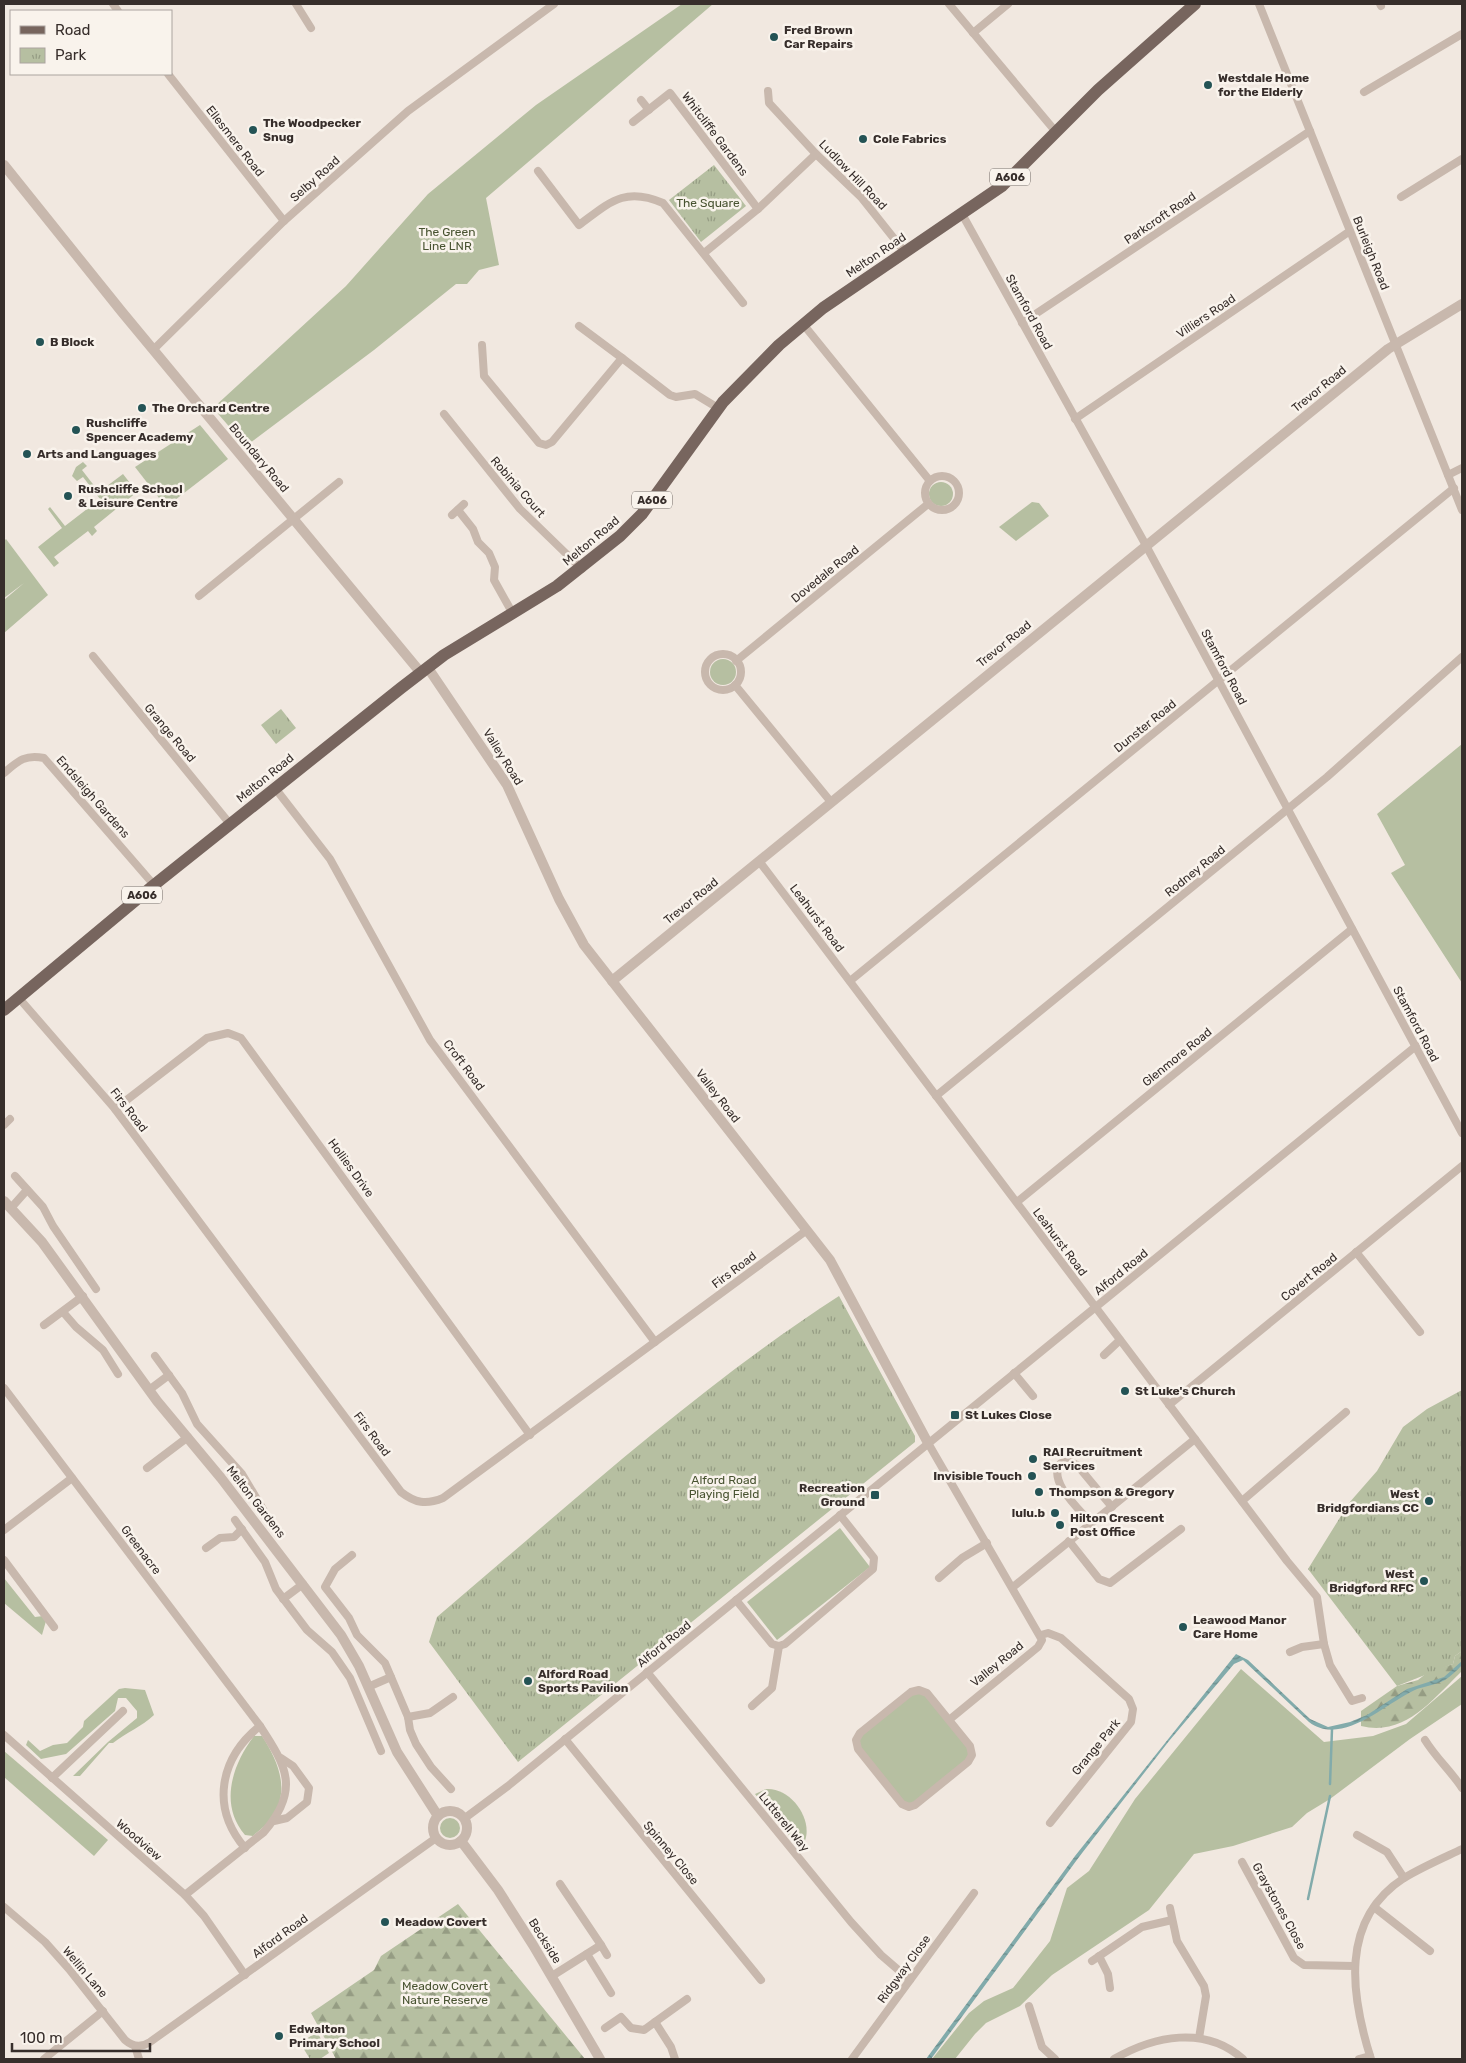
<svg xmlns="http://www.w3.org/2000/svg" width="1466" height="2063" font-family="Rubik,sans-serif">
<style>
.green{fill:#b6bfa1}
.forest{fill:url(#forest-firs)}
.park{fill:url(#park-tufts)}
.water{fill:url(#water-waves)}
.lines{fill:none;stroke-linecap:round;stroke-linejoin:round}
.stream{stroke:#82abab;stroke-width:2.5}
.minor{stroke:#c8b8ad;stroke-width:8}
.tertiary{stroke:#c8b8ad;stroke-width:10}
.primary{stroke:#77655e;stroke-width:12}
.poi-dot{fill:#245355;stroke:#f9f3ec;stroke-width:2}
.labels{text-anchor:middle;stroke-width:5;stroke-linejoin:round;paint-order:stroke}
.shield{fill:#f9f3ec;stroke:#716965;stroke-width:1}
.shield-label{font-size:11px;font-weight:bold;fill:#372e2b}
.poi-label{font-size:12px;font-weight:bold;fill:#372e2b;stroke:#f9f3ec;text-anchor:start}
.street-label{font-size:12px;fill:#372e2b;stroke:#f9f3ec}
.park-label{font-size:12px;fill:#485331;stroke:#f9f3ec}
</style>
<defs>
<pattern id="forest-firs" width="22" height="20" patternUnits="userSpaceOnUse" patternTransform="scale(1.25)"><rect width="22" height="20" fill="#b6bfa1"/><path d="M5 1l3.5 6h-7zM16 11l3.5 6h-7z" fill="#959c83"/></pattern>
<pattern id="park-tufts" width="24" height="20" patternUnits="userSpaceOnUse" patternTransform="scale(1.25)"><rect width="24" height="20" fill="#b6bfa1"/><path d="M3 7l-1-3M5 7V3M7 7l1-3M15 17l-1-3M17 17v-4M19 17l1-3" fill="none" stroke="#959c83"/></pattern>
<pattern id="water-waves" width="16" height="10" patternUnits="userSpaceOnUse" patternTransform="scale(1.25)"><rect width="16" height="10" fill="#82abab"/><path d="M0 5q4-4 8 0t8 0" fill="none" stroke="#6b8c8b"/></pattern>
</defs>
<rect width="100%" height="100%" fill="#f1e8e0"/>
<g class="green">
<polygon points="682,4 713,4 486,198 499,265 479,270 467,284 456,284 374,350 246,446 213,408 346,286 428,194 536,105"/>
<polygon points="200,425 228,459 166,507 135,467"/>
<polygon points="83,462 87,466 82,470 99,492 123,474 137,492 94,527 97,531 92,536 88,531 54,557 59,563 54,567 38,547 62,528 48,509 50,507 65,526 100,499 83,477 77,481 72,476 76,467"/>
<circle cx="941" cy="494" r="12"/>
<polygon points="1032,502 1039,503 1049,516 1016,541 999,527"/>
<polygon points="6,539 48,595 4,633 4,600 24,583 4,598 4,541"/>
<circle cx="723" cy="672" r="13"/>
<polygon points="1462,744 1462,983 1391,873 1405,865 1377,814"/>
<polygon points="840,1528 870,1567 777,1640 747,1602"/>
<polygon points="4,1578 35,1617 43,1616 46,1621 42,1635 4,1603"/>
<polygon points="1241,1669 1324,1742 1373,1736 1406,1724 1462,1676 1462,1704 1410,1739 1330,1799 1307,1813 1292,1827 1233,1846 1194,1854 1149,1910 1052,1975 1020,2006 986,2023 975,2034 955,2059 932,2059 969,2013 984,2001 1013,1988 1050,1941 1067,1888 1089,1871 1135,1799"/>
<path d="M125 1688 145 1690 154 1715C141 1727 127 1732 113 1743H109L80 1776H73L108 1742 137 1718V1711L126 1698H118L115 1711 66 1754 41 1759 26 1745 28 1740 40 1751 53 1745 67 1743 83 1727 84 1721 119 1689Z"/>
<polygon points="911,1692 927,1693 970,1746 972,1755 909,1807 858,1749 860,1733"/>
<path d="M254 1736H262C278 1761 292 1792 270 1820 266 1826 258 1831 253 1836L245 1835C219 1805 232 1765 254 1736Z"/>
<polygon points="4,1751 108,1840 94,1856 4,1777"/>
<path d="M766 1789C794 1787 819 1828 800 1849L755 1794Z"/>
<circle cx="450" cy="1828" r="10"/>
</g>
<g class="forest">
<path d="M1462 1651V1671C1433 1699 1405 1737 1361 1726V1711L1397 1686 1418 1680 1428 1672 1453 1664 1455 1656Z"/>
<polygon points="458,1904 585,2059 336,2059 311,2013 374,1970 381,1956"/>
</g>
<g class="park">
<polygon points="714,165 746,206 701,242 669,200"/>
<polygon points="281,709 296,728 276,744 261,725"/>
<path d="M839 1296 915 1436V1442L518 1762 429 1642 437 1617C567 1507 695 1389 839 1296Z"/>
<polygon points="1462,1390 1462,1651 1455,1656 1453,1664 1397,1686 1308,1569 1349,1503 1377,1471 1403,1427 1427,1409"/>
<polygon points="317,2032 329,2053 320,2059 310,2059 300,2043"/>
</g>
<path class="water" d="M1236 1654 1248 1660 1310 1719 1328 1727 1350 1722 1367 1715 1407 1689 1444 1677 1462 1661V1665C1457 1670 1451 1676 1445 1680 1434 1686 1420 1686 1409 1693 1382 1707 1340 1746 1309 1722L1243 1660 1234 1664 1169 1741 1079 1857 931 2059H926L1075 1856Z"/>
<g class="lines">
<g class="stream">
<polyline points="1330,1784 1332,1729"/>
<polyline points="1308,1899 1330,1796"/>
</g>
<g class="minor">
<polyline points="113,4 118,11"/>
<polyline points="296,4 311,28"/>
<polyline points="949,4 1056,132"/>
<polyline points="1259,4 1462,510"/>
<polyline points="1380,4 1381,6"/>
<polyline points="973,33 1008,4"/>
<polyline points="168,74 284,221"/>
<polyline points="768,91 769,103 816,154 861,197 904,251"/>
<polyline points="1364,92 1462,34"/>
<polyline points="641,100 649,110"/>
<polyline points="633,122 670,93 758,209"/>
<path d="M538 171 579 225C609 203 624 186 663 203L743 303"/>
<polyline points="1401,197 1462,159"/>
<polyline points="962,214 1143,540 1462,1133"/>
<polyline points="704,253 758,209 816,154"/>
<polyline points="1022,323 1310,131"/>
<polyline points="803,324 930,481"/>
<polyline points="579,326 622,358"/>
<polyline points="482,345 484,376 539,443 546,445 552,442 622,358 670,395 676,397 695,394 718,408"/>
<polyline points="153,350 284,221 408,111 554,4"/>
<polyline points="444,414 520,509 582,569"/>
<polyline points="1075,419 1350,231"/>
<polyline points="1448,475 1462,468"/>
<circle cx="942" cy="493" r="17"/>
<polyline points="458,510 473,529 478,542 489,553 495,567 494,580 513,614"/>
<polyline points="452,515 464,504"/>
<polyline points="199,596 339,482"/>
<circle cx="723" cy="672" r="18"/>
<polyline points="93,656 230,824"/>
<polyline points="736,661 928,504"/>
<polyline points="735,685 831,802"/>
<path d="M4 773C18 761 25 754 44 758L154 885"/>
<polyline points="275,788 330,859 430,1040 655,1342"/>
<polyline points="759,861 1287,1561 1317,1597 1324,1644 1330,1665 1352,1701 1362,1698"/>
<polyline points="850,981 1454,488"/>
<path d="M18 997 115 1109 401 1492C415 1503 426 1505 443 1498L807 1230"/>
<polyline points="936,1096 1327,777 1462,657"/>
<polyline points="115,1109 207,1038 228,1033 241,1038 530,1435"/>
<polyline points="4,1125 10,1119"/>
<polyline points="15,1176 43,1207 53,1226 96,1289"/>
<polyline points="1017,1202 1352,929"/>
<polyline points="11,1208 27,1190"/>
<polyline points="1356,1252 1420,1332"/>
<polyline points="63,1312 76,1327 103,1350 118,1374"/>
<polyline points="44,1325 83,1296"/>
<polyline points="1104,1355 1120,1340"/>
<polyline points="155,1356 182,1393 197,1424 242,1474 267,1516"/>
<polyline points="1014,1373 1033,1396"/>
<path d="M4 1388 260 1726C287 1767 300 1790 264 1832L185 1895"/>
<polyline points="149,1390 169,1375"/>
<polyline points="1169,1405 1462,1166"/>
<polyline points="928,1443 1042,1640 1038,1647 949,1720"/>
<polyline points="147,1468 188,1437"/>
<polyline points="1242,1501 1346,1412"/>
<polyline points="235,1520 265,1562 276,1589 307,1630 332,1652 350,1678 381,1751"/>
<path d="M1091 1523C1080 1510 1046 1480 1061 1463L1068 1461 1077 1465 1112 1507"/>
<polyline points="4,1530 72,1478"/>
<polyline points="1069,1541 1099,1579 1110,1583 1181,1529"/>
<polyline points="206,1548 220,1538 234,1537 242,1529"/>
<polyline points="352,1555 335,1569 325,1587 349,1618 357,1635 385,1663 408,1717 410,1730 416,1744 431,1767 451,1789"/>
<polyline points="4,1560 54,1627"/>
<polyline points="939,1578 962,1558 987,1543"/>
<polyline points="1013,1587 1195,1439"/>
<polyline points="283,1599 303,1584"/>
<polyline points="736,1600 772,1644 779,1646 785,1644 873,1569 874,1558 840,1515"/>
<polyline points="1041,1635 1048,1633 1061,1638 1129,1699 1133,1709 1131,1722 1050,1823"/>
<polyline points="1290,1652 1302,1647 1324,1644"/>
<polyline points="647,1672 851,1922 881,1955 910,1980"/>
<polyline points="368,1687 391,1677"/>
<polygon points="919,1690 927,1693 970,1746 972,1755 968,1762 915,1805 909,1807 902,1804 858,1749 856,1740 860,1733 911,1692"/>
<polyline points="752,1706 772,1688 779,1646"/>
<polyline points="408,1717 430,1713 453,1697"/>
<polyline points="4,1735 185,1895 204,1916 245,1975"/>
<polyline points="565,1739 761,1980"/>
<path d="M1425 1740C1436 1758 1451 1771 1462 1788"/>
<polyline points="52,1778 123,1711"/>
<polyline points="465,1818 508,1786 1416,1046"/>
<polyline points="274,1821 287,1818 307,1802 309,1788 293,1766 281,1758"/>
<polyline points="1357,1835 1387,1852 1404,1878"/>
<path d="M245 1848C210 1807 220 1758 260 1726"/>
<polyline points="1242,1862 1294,1958 1304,1965 1354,1966"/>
<path d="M4 1907 45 1942 69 1969 125 2040C133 2047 141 2048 150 2042L436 1838"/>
<polyline points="1374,1907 1430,1951"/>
<polyline points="1170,1908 1177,1941 1204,1986 1206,1996 1199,2038"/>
<polyline points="601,1945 607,1955"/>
<polyline points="587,1954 611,1993"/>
<polyline points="1099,1956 1108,1974 1110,1988"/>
<polyline points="1092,1961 1142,1927 1172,1920"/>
<polyline points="552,1976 601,1945 560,1884"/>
<polyline points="1029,2006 1042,2047 1055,2059"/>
<polyline points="655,2022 687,1999"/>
<polyline points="605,2028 621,2017 631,2028 644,2030 655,2022 671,2047 675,2059"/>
<polyline points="135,2046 139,2059"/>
<polyline points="44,2059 103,2011"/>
<polyline points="852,2059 974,1893"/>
<path d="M1114 2059C1154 2036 1205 2025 1243 2059"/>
<polyline points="1359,2059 1370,2056"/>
<path d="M1371 2059C1351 1996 1339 1920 1404 1878 1422 1867 1443 1858 1462 1849"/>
</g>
<g class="tertiary">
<polyline points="4,165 122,312 421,673"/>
<polyline points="428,668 507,785 559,899 584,945 830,1260 928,1443"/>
<polyline points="612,981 1388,349 1462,304"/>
<polyline points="4,1201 42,1242 157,1401 221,1478 341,1635 359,1666 397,1752 438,1816"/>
<circle cx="450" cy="1828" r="17"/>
<polyline points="461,1841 498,1890 533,1945 600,2059"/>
</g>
<polyline class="primary" points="4,1010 154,885 401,688 444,655 557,586 620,536 642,514 723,402 779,345 823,308 1002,186 1098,90 1195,4"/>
</g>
<g class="poi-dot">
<circle cx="774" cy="37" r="5"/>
<circle cx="1208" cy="85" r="5"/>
<circle cx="253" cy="130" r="5"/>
<circle cx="863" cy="139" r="5"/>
<circle cx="40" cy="342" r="5"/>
<circle cx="142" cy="408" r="5"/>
<circle cx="76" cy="430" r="5"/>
<circle cx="27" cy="454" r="5"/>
<circle cx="68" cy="496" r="5"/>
<circle cx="1125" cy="1391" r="5"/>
<rect x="950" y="1410" width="10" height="10" rx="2.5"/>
<circle cx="1033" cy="1459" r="5"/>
<circle cx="1032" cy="1476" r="5"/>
<circle cx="1039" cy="1492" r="5"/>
<rect x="870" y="1490" width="10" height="10" rx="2.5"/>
<circle cx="1429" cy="1501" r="5"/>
<circle cx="1055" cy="1513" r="5"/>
<circle cx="1060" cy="1525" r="5"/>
<circle cx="1424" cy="1581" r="5"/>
<circle cx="1183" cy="1627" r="5"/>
<circle cx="528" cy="1681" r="5"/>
<circle cx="385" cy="1922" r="5"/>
<circle cx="279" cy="2036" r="5"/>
</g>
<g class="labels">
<g class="shield">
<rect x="990" y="168.5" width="40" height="17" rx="4"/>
<rect x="632" y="491.5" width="40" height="17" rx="4"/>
<rect x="122" y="886.5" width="40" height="17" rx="4"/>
</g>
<g class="shield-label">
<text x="1010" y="181">A606</text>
<text x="652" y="504">A606</text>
<text x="142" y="899">A606</text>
</g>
<g class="poi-label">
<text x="784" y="34">Fred Brown<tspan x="784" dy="14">Car Repairs</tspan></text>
<text x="1218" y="82">Westdale Home<tspan x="1218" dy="14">for the Elderly</tspan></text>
<text x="263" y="127">The Woodpecker<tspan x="263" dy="14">Snug</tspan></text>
<text x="873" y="143">Cole Fabrics</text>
<text x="50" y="346">B Block</text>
<text x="152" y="412">The Orchard Centre</text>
<text x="86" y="427">Rushcliffe<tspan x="86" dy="14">Spencer Academy</tspan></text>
<text x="37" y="458">Arts and Languages</text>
<text x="78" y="493">Rushcliffe School<tspan x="78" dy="14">&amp; Leisure Centre</tspan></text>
<text x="1135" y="1395">St Luke's Church</text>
<text x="965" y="1419">St Lukes Close</text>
<text x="1043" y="1456">RAI Recruitment<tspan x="1043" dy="14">Services</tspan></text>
<text x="1022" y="1480" text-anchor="end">Invisible Touch</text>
<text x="865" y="1492" text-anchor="end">Recreation<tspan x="865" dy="14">Ground</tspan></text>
<text x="1049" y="1496">Thompson &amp; Gregory</text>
<text x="1419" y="1498" text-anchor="end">West<tspan x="1419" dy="14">Bridgfordians CC</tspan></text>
<text x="1045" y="1517" text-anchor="end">lulu.b</text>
<text x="1070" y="1522">Hilton Crescent<tspan x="1070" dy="14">Post Office</tspan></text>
<text x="1414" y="1578" text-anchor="end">West<tspan x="1414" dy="14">Bridgford RFC</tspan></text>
<text x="1193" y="1624">Leawood Manor<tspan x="1193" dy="14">Care Home</tspan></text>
<text x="538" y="1678">Alford Road<tspan x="538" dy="14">Sports Pavilion</tspan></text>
<text x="395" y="1926">Meadow Covert</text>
<text x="289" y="2033">Edwalton<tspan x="289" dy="14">Primary School</tspan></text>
</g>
<g class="street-label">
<text transform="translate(715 134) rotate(53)" y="4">Whitcliffe Gardens</text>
<text transform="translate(235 141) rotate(52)" y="4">Ellesmere Road</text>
<text transform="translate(853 175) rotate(46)" y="4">Ludlow Hill Road</text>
<text transform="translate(315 179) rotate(-42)" y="4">Selby Road</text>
<text transform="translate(1160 218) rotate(-34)" y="4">Parkcroft Road</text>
<text transform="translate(1371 253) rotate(68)" y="4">Burleigh Road</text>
<text transform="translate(876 255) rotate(-34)" y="4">Melton Road</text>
<text transform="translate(1029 312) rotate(61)" y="4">Stamford Road</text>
<text transform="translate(1206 316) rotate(-34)" y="4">Villiers Road</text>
<text transform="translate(1319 389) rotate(-39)" y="4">Trevor Road</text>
<text transform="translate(259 458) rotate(50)" y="4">Boundary Road</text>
<text transform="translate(518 487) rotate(49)" y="4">Robinia Court</text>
<text transform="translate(591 541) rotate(-40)" y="4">Melton Road</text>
<text transform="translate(825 574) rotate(-39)" y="4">Dovedale Road</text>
<text transform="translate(1004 644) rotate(-39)" y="4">Trevor Road</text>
<text transform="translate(1224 667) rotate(62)" y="4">Stamford Road</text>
<text transform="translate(1145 726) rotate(-39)" y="4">Dunster Road</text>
<text transform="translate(170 733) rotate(50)" y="4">Grange Road</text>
<text transform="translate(503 757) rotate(58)" y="4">Valley Road</text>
<text transform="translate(265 778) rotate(-39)" y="4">Melton Road</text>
<text transform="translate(93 797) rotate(49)" y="4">Endsleigh Gardens</text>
<text transform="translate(1195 871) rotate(-39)" y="4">Rodney Road</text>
<text transform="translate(691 901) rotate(-39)" y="4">Trevor Road</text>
<text transform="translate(817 918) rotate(53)" y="4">Leahurst Road</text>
<text transform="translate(1416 1024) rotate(62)" y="4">Stamford Road</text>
<text transform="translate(1177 1057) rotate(-39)" y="4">Glenmore Road</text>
<text transform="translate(464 1065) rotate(53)" y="4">Croft Road</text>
<text transform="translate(718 1096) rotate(52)" y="4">Valley Road</text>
<text transform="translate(129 1110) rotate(52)" y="4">Firs Road</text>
<text transform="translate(351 1168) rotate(54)" y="4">Hollies Drive</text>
<text transform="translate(1060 1242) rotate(53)" y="4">Leahurst Road</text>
<text transform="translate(734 1270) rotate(-37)" y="4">Firs Road</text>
<text transform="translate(1121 1272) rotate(-39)" y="4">Alford Road</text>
<text transform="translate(1309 1277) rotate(-39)" y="4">Covert Road</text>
<text transform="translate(372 1434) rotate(53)" y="4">Firs Road</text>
<text transform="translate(256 1502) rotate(52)" y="4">Melton Gardens</text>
<text transform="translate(141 1550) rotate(53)" y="4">Greenacre</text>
<text transform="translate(664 1644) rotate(-39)" y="4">Alford Road</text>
<text transform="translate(997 1664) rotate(-39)" y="4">Valley Road</text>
<text transform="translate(1096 1747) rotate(-51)" y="4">Grange Park</text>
<text transform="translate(784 1822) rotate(51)" y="4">Lutterell Way</text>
<text transform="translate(139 1840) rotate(41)" y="4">Woodview</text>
<text transform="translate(671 1853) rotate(50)" y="4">Spinney Close</text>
<text transform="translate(1279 1906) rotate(61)" y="4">Graystones Close</text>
<text transform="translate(280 1936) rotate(-36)" y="4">Alford Road</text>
<text transform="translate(545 1941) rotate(58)" y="4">Beckside</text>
<text transform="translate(904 1969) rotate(-54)" y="4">Ridgway Close</text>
<text transform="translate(85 1972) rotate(50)" y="4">Wellin Lane</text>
</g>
<g class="park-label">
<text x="708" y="207">The Square</text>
<text x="447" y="236">The Green<tspan x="447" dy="14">Line LNR</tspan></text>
<text x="724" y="1484">Alford Road<tspan x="724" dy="14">Playing Field</tspan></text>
<text x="445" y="1990">Meadow Covert<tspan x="445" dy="14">Nature Reserve</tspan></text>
</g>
</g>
<rect width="1466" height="2063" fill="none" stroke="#372e2b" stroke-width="10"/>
<rect x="10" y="10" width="162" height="65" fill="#f9f3ec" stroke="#aba49f"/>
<rect x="20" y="26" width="25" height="8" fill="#77655e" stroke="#aba49f"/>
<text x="55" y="35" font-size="15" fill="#372e2b">Road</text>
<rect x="20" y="48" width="25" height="15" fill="url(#park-tufts)" stroke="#aba49f"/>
<text x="55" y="60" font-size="15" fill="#372e2b">Park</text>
<path d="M12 2043v8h138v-8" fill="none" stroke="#372e2b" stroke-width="2.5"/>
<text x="20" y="2043" font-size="15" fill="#372e2b" stroke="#f9f3ec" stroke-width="4" paint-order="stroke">100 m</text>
</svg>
